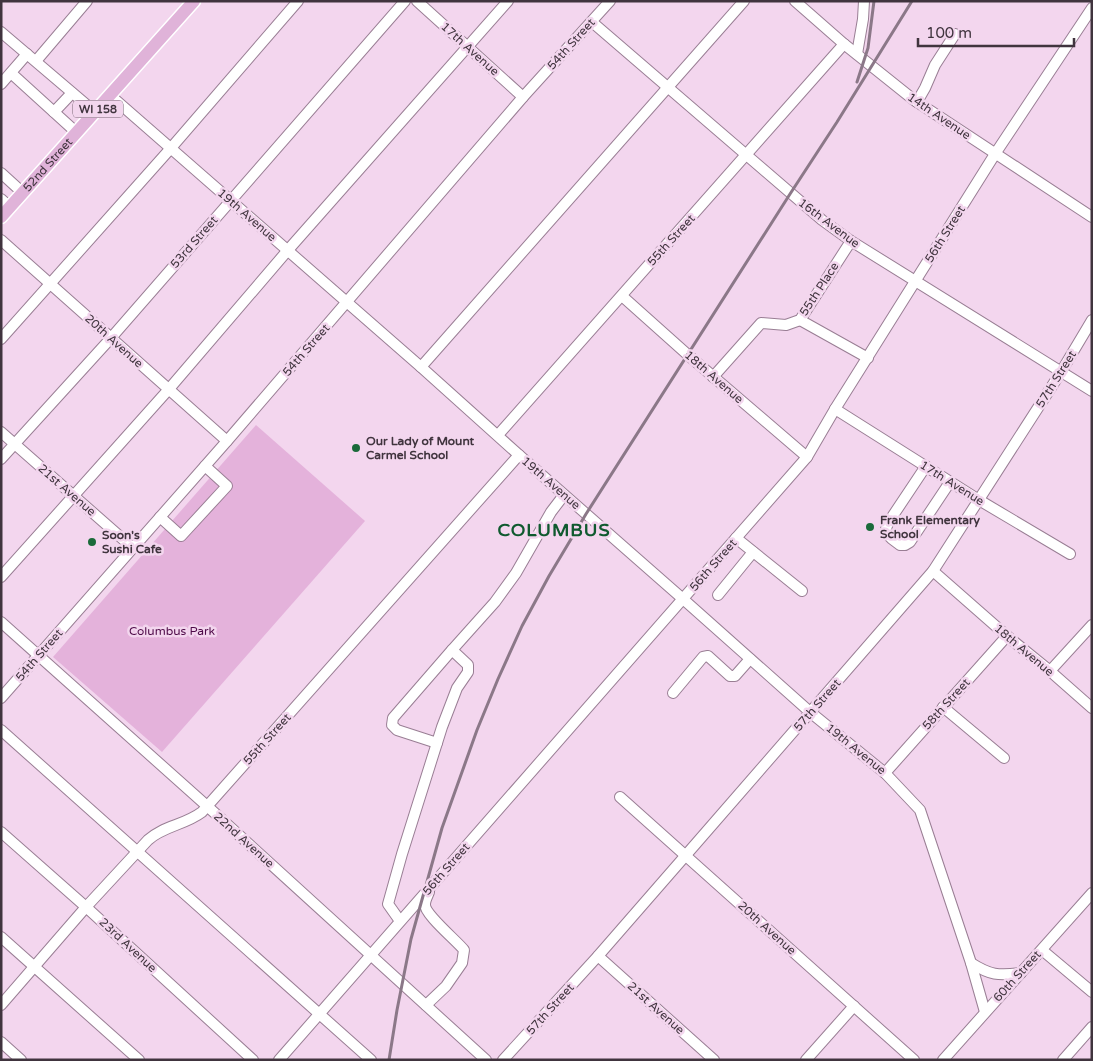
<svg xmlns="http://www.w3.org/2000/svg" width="1093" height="1061" font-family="'Varela Round',sans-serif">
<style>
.green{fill:#e4b2db}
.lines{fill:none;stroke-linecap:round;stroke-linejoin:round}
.minor-casing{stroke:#997e94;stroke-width:12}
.major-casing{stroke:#fff;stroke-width:15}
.minor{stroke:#fff;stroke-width:10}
.major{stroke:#e0b3d9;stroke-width:12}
.rail{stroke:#8b7888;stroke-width:3}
.poi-dot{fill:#1a6a3a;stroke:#f3d6ee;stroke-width:2}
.labels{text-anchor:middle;stroke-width:5;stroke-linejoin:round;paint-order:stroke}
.shield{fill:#f3d6ee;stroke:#766573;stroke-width:1}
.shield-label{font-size:11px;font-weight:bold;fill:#40343e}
.street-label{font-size:12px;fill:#40343e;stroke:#f3d6ee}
.poi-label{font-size:12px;font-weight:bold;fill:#40343e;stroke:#f3d6ee;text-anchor:start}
.park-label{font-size:12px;fill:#4e0a48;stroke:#f3d6ee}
.district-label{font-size:18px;font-weight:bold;letter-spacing:1px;fill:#0f5a2f;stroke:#f3d6ee}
</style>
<rect width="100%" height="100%" fill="#f3d6ee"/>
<polygon class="green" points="256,425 365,521 162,752 53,657"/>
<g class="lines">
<g class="minor-casing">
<g id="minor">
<polyline points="417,1 523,97"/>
<polyline points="795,1 844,44 914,100 1092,217"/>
<polyline points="592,22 822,220 851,241 1092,391"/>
<polyline points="1,32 95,112"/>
<polyline points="857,54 863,19 864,1"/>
<polyline points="36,61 87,1"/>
<polyline points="11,73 77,133"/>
<polyline points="1,84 27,54"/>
<polyline points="111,96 421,367 519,455 683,599 810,712 885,773 920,810 971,963 985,1012"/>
<polyline points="917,102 925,88 935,65 955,34"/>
<polyline points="54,112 72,93"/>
<polyline points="1,173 23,193"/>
<polyline points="1,199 10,207"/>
<polyline points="1,240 227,441"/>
<polyline points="622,296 688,355 807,457"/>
<polyline points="800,320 868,358"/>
<polyline points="1,339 171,148 298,1"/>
<polyline points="421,367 744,1"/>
<polyline points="713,377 761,323 786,325 800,320 851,241"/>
<polyline points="835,409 979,500 1070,554"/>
<polyline points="1,432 133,548"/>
<polyline points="498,435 844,44"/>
<polyline points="1,459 111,338 405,1"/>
<polyline points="926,466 888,523 886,529 887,534 892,539 900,545 905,545 910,542 950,482"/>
<polyline points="160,517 181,536 227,486 205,466"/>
<polyline points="736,538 802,591"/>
<polyline points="933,571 1007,636 1050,671 1092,708"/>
<polyline points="1,577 169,389 288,250 508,1"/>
<polyline points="718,595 753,552"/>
<polyline points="1,622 207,806 486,1060"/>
<polyline points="1050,671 1092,625"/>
<polyline points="673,693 703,657 708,656 730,676 735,676 750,659"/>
<polyline points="1,698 227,441 523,97 610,1"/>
<polyline points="943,707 1004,758"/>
<polyline points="1,730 371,1060"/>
<polyline points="437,743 397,730 392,725 393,718 452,650"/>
<polyline points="885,773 1007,636"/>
<polyline points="620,797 914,1060"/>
<polyline points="1,832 86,907 253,1060"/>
<polyline points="400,921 388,904 402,854 442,727 457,688 468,672 468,665 452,650 495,602 516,573 551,512 564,495"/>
<polyline points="1,937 139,1060"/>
<polyline points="1042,950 1092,992"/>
<polyline points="598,956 714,1060"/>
<path d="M971 963C990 975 998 976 1021 973"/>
<path d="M1 1005 86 907 148 840C163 826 185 825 202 812L519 455"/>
<path d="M426 1005 446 986 462 963 464 950C457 941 424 914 425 904 425 900 428 895 429 892L428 891"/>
<polyline points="1,1042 21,1060"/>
<polyline points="279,1060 807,457 835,409 995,154 1092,8"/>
<polyline points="503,1060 598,956 686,855 933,571 1061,372 1092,320"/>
<polyline points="806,1060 854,1006"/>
<polyline points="943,1060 1092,893"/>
<polyline points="1063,1060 1092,1027"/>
</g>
</g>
<g class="major-casing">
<g id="major">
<path id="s1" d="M1 217 194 1"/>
</g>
</g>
<use href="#minor" class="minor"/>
<use href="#major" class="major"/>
<g class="rail">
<polyline points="857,82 868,48 874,1"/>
<polyline points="389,1060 397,1010 411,939 442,828 477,730 498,679 522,626 549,576 586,514 790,194 837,122 912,1"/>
</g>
</g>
<g class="poi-dot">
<circle cx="356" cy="448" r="5"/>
<circle cx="870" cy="527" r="5"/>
<circle cx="92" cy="542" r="5"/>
</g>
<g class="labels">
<rect class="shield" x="73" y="100.5" width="50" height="17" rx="4"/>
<g class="shield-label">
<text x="98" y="113">WI 158</text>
</g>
<g class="street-label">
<text transform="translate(571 44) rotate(-48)" y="4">54th Street</text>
<text transform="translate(470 49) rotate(42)" y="4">17th Avenue</text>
<text transform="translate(939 116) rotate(34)" y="4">14th Avenue</text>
<text dy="4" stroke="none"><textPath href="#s1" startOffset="70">52nd Street</textPath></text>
<text transform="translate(247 215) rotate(41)" y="4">19th Avenue</text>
<text transform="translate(829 223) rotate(37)" y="4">16th Avenue</text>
<text transform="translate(945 234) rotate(-58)" y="4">56th Street</text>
<text transform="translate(671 240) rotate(-48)" y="4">55th Street</text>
<text transform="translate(194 242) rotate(-49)" y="4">53rd Street</text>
<text transform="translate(819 289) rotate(-57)" y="4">55th Place</text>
<text transform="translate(114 341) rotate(42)" y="4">20th Avenue</text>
<text transform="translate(306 350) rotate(-49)" y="4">54th Street</text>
<text transform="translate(714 377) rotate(41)" y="4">18th Avenue</text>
<text transform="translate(1056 379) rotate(-58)" y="4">57th Street</text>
<text transform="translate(551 483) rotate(41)" y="4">19th Avenue</text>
<text transform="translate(952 483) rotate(32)" y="4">17th Avenue</text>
<text transform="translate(67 490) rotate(41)" y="4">21st Avenue</text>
<text transform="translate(713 565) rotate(-49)" y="4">56th Street</text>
<text transform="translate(1024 650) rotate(40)" y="4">18th Avenue</text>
<text transform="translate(39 655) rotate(-49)" y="4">54th Street</text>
<text transform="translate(946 704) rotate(-48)" y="4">58th Street</text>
<text transform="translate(817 705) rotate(-49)" y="4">57th Street</text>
<text transform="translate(267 739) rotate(-48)" y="4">55th Street</text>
<text transform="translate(856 749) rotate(39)" y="4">19th Avenue</text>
<text transform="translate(244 840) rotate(42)" y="4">22nd Avenue</text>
<text transform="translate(446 869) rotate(-49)" y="4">56th Street</text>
<text transform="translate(767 928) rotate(42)" y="4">20th Avenue</text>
<text transform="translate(128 945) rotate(43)" y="4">23rd Avenue</text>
<text transform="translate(1017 976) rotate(-48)" y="4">60th Street</text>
<text transform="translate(656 1008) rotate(42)" y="4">21st Avenue</text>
<text transform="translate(550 1009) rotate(-48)" y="4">57th Street</text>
</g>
<g class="poi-label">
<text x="366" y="445">Our Lady of Mount<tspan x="366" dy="14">Carmel School</tspan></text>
<text x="880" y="524">Frank Elementary<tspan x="880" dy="14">School</tspan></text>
<text x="102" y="539">Soon's<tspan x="102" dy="14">Sushi Cafe</tspan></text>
</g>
<g class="park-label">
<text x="172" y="635">Columbus Park</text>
</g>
<g class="district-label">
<text x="554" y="536">COLUMBUS</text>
</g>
</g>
<rect width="1093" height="1061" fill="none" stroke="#40343e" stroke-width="5"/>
<path d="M918 38v8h156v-8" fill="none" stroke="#40343e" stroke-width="2.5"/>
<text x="926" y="38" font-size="15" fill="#40343e" stroke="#f3d6ee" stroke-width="4" paint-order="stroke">100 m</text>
</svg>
